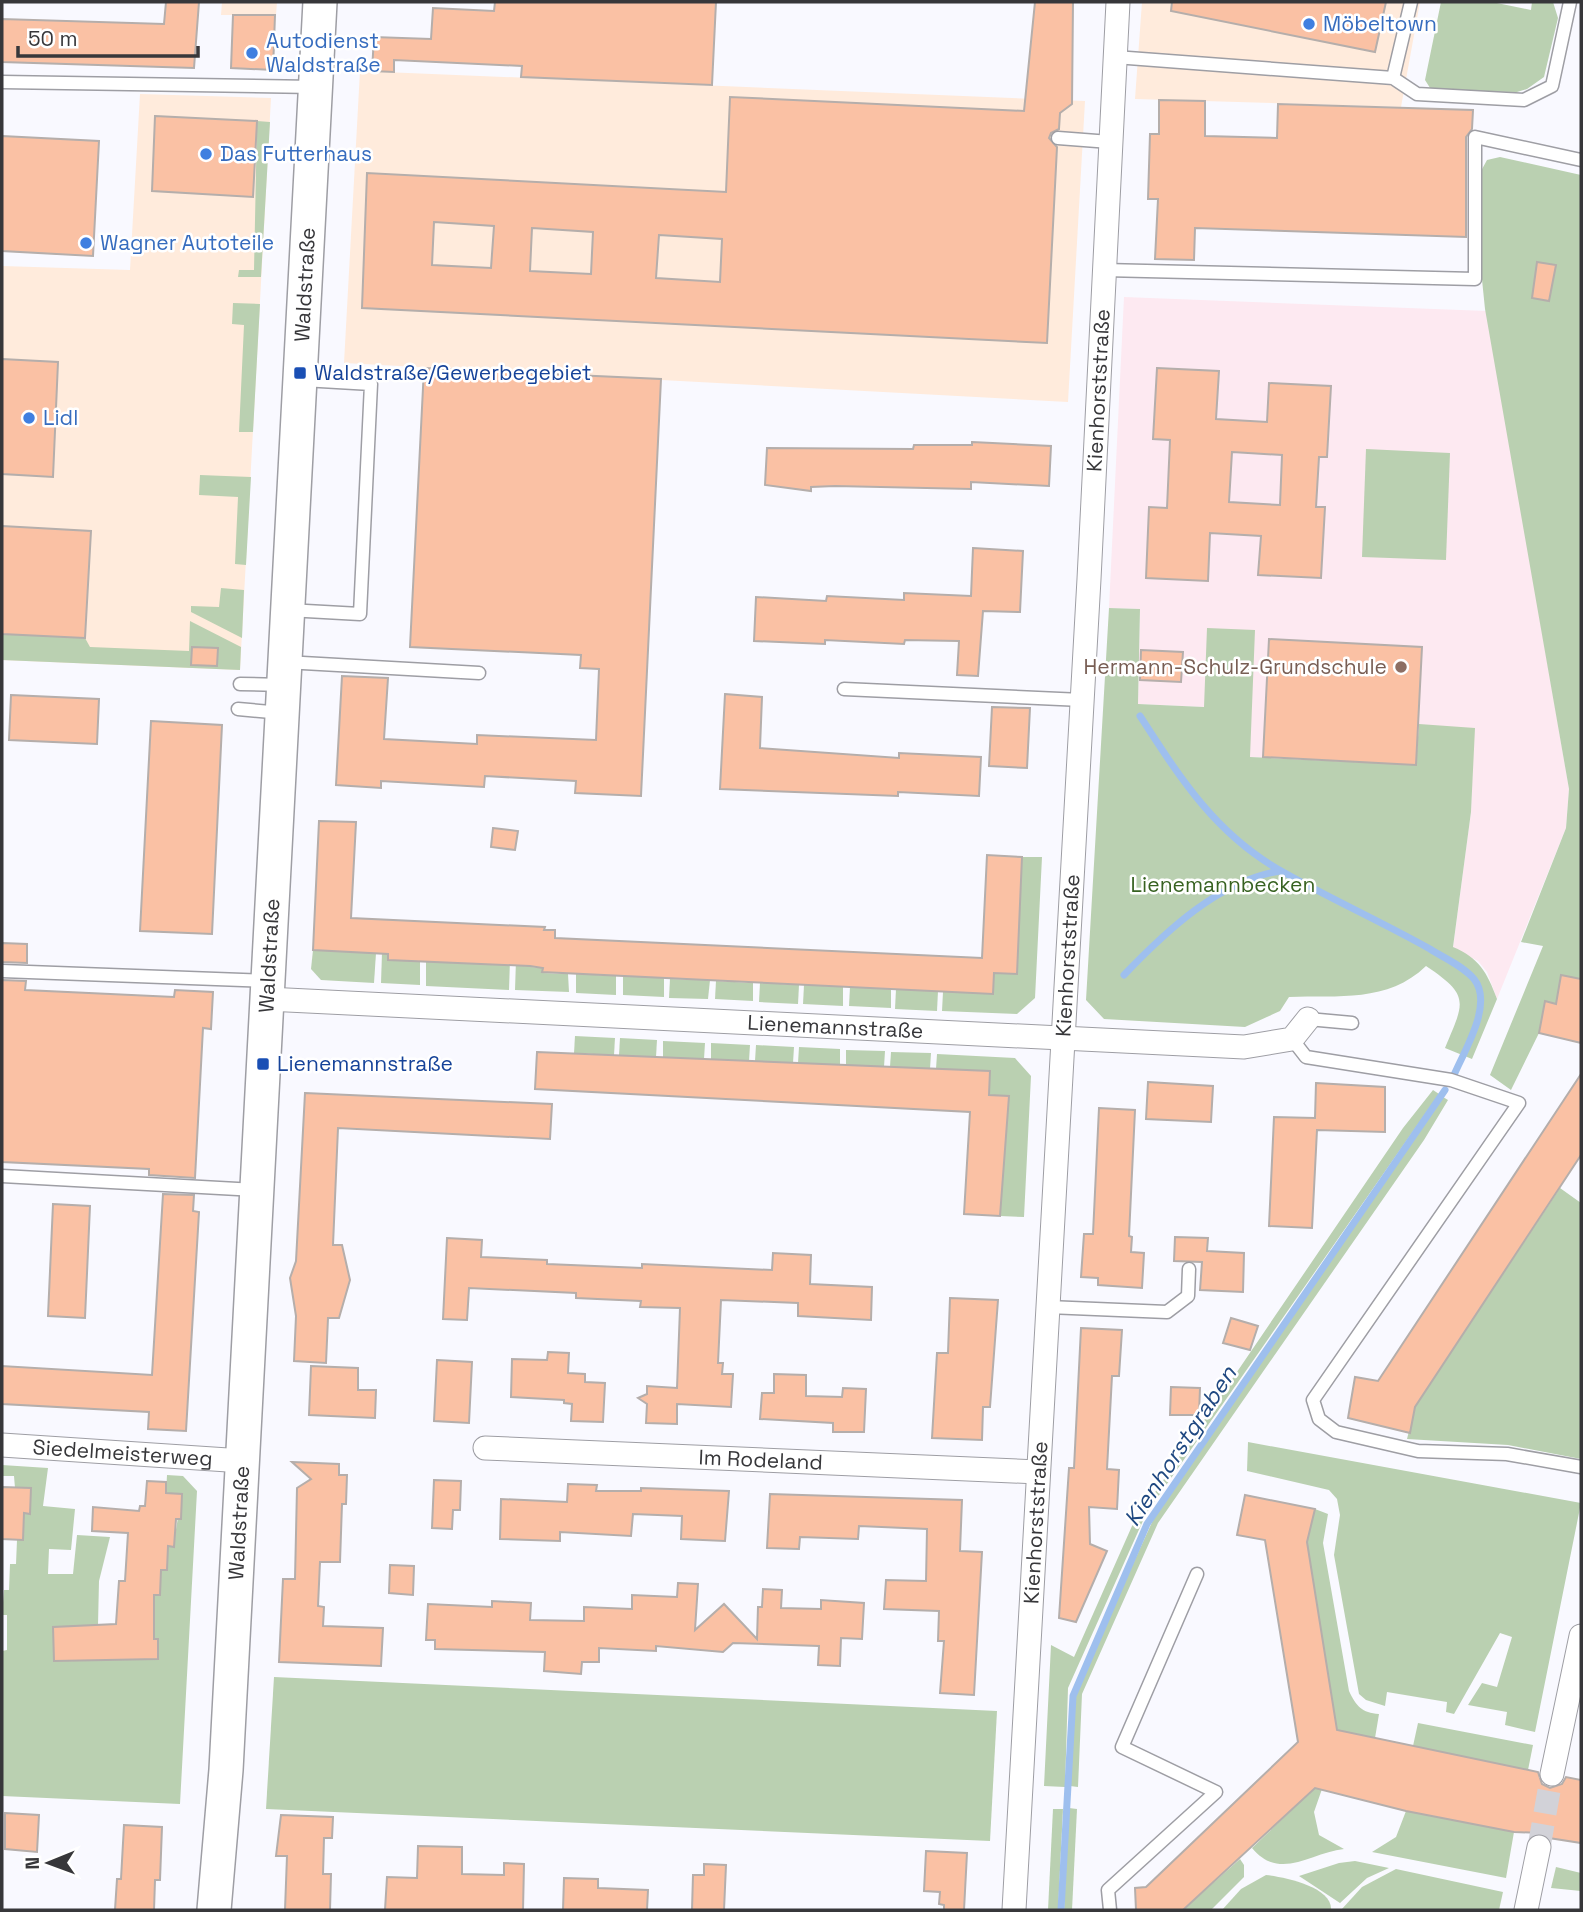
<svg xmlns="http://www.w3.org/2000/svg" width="1583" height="1912" font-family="'Space Grotesk',sans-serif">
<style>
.commercial{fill:#ffebdc}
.education{fill:#fde9f1}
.green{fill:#bad0b1}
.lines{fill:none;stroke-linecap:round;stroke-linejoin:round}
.stream{stroke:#9ebfee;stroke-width:7}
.building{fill:#fac1a4;stroke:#b5aeab;stroke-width:2;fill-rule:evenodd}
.minor-tunnel{stroke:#d2d2d8;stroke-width:23;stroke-dasharray:23 11;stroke-linecap:butt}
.service-casing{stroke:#9e9ea4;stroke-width:15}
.minor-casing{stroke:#9e9ea4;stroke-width:25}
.secondary-casing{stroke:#9e9ea4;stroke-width:36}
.service{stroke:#fff;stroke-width:12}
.minor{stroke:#fff;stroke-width:23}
.secondary{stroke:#fff;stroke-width:33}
.shop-dot{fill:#3f7fe0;stroke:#fff;stroke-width:2.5}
.transit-dot{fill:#1a4fb4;stroke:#fff;stroke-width:2.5}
.education-dot{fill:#8d6e63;stroke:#fff;stroke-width:2.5}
.labels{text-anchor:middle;stroke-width:5;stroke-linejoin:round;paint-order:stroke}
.shop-label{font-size:21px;fill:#366cbe;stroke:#fff;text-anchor:start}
.street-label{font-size:21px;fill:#37373a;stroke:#fff}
.transit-label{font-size:21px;fill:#164399;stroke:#fff;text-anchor:start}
.education-label{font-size:21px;fill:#785e54;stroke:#fff;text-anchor:end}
.park-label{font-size:21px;fill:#376221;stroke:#fff}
.water-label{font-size:23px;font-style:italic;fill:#1f4881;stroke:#fff}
</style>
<rect width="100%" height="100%" fill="#f9f9ff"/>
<g class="commercial">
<polygon points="222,2 277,2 276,15 221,15"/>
<polygon points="1142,2 1420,2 1401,107 1135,99"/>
<polygon points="360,71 1085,101 1068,402 344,363"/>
<polygon points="140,94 271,98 240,670 2,660 2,266 130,270"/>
</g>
<polygon class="education" points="1124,297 1487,311 1569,789 1566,828 1497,999 1487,972 1478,961 1453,948 1471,812 1474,728 1416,765 1250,757 1204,707 1138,704 1140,609 1109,608"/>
<g class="green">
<polygon points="1441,2 1492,2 1531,10 1532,2 1553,2 1558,18 1544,77 1527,89 1517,92 1432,91 1425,80"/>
<polygon points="257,121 270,122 261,277 238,277 239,270 254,270"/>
<polygon points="1500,157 1581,175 1581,979 1561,975 1556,1004 1545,1002 1539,1033 1511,1090 1490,1075 1543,946 1521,942 1566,828 1569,789 1485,309 1480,260 1481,171 1487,160"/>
<polygon points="233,303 260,304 253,432 239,432 244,325 232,324"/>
<polygon points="1366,449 1450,453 1446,560 1362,557"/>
<polygon points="200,475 251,477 246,565 235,564 238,497 199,495"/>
<polygon points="221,588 244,590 242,638 191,612 191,606 219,607"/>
<path d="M1109 608 1140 609 1138 704 1204 707 1207 628 1255 630 1250 757 1416 765 1419 724 1475 728 1471 812 1453 947C1479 958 1487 972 1497 999L1472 1059 1445 1048C1464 1002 1471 996 1426 966 1388 1003 1338 995 1289 997L1280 1011 1245 1027 1104 1019 1086 1000Z"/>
<polygon points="190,621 241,647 240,670 2,660 2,634 85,638 90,647 189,651"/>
<polygon points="1022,857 1042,857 1035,998 1017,1014 942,1011 943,992 994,973 1017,974"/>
<polygon points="313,950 376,953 374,983 321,980 311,969"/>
<polygon points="382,953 420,955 420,985 381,983"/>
<path d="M426 956C454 960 483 969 510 960L509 990 426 986Z"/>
<polygon points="516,960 531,961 531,967 543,968 543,973 568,974 569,992 515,990"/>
<polygon points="576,974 616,976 616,995 576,993"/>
<polygon points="623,976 664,978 664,997 623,995"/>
<polygon points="670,979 710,980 708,999 669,998"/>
<polygon points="716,981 753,983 753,1001 715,999"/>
<polygon points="760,983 799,985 798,1004 759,1002"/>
<polygon points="804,985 843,987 843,1006 803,1004"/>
<polygon points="850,987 891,989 891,1008 849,1006"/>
<polygon points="896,989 938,991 937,1011 895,1009"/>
<polygon points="575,1036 615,1038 614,1055 574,1053"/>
<polygon points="620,1038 657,1040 656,1057 619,1055"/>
<polygon points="663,1041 705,1043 704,1059 663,1057"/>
<polygon points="711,1043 750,1045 749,1061 711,1059"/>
<polygon points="756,1045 794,1047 793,1063 755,1061"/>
<polygon points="799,1047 840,1049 840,1065 798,1063"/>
<polygon points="846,1050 885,1051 884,1067 846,1065"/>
<polygon points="891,1052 931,1053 930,1069 890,1067"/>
<polygon points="937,1054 1015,1058 1031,1076 1024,1217 1000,1216 1009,1096 989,1095 936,1069"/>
<polygon points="1433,1090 1439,1094 1146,1514 1068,1688 1065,1787 1044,1786 1051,1645 1074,1657 1132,1526 1403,1128"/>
<polygon points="1443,1097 1448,1100 1424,1140 1158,1523 1082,1694 1078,1787 1070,1786 1076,1689 1153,1520"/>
<polygon points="1560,1188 1581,1203 1581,1459 1508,1445 1407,1439 1415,1407"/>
<polygon points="1248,1442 1581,1503 1535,1732 1505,1725 1507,1712 1468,1705 1482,1683 1497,1687 1512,1637 1500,1633 1454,1714 1446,1712 1447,1702 1387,1692 1385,1706 1366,1700 1359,1694 1334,1555 1340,1515 1337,1499 1329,1490 1247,1471"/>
<polygon points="2,1465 48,1468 43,1506 75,1509 71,1550 49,1549 48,1574 73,1574 77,1535 110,1537 99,1581 98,1625 53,1627 54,1661 158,1659 154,1639 154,1595 160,1595 161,1570 167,1569 168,1546 173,1547 182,1494 166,1493 167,1475 183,1476 197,1491 180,1804 2,1796 2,1651 7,1650 7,1615 2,1615 4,1590 9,1590 10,1564 16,1564 17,1540 23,1539 24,1513 29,1514 15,1488 14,1476 2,1476"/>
<path d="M1315 1509 1328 1514 1323 1543 1349 1691C1356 1706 1362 1713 1379 1714L1375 1738 1337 1730 1305 1529 1310 1530Z"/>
<polygon points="274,1677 997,1711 990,1841 266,1809"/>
<polygon points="1418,1723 1533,1745 1528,1770 1413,1746"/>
<path d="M1315 1788 1322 1789 1314 1812 1319 1835 1344 1849C1312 1852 1280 1882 1252 1848Z"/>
<polygon points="1069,1808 1077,1809 1072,1910 1064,1910"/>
<polygon points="1053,1809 1063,1809 1058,1910 1048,1910"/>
<polygon points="1406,1811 1514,1832 1506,1878 1372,1852 1396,1837"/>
<polygon points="1240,1859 1244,1865 1244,1877 1211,1910 1183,1910"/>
<polygon points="1355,1861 1389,1868 1367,1878 1340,1903 1299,1876 1339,1863"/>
<polygon points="1556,1867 1581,1873 1581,1891 1551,1888"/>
<polygon points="1396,1869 1503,1892 1499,1910 1341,1910 1362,1887"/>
<path d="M1266 1875C1284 1877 1333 1887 1331 1910H1222L1241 1889Z"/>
</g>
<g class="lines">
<g class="stream">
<path d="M1140 716C1180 778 1216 835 1283 872 1331 899 1382 922 1430 949 1444 958 1463 966 1474 979 1494 1004 1464 1051 1454 1075"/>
<path d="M1124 975C1165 932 1220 880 1280 871"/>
<polyline points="1061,1910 1073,1696 1147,1524 1445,1090"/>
</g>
</g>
<g class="building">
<polygon points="166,2 199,2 194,68 2,62 2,19 164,24"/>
<polygon points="495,2 716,2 712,85 521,77 522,66 394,60 394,72 372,71 374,37 431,39 433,8 494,11"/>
<path d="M1035 2H1073L1072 104 1060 113 1059 129 1051 133 1049 138 1057 147 1047 343 362 308 367 173 726 192 730 97 1024 111ZM434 222 494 226 491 268 432 265ZM532 228 593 232 591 274 530 271ZM659 235 722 239 720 282 656 278Z"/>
<polygon points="1172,2 1386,2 1375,52 1171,11"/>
<polygon points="233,15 275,15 273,70 231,68"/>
<polygon points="1159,100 1205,101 1205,136 1277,138 1278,104 1473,110 1472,129 1466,137 1466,237 1195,228 1194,260 1155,259 1158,199 1148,199 1150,134 1159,134"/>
<polygon points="155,116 257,121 253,197 152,191"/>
<polygon points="2,136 99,141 93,256 2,251"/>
<polygon points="1537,262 1556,265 1549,301 1532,298"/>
<polygon points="2,359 58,362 53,477 2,474"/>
<polygon points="424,368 661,379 641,796 575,793 576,781 485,776 484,787 381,781 381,788 336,785 342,676 388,678 384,739 477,744 477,735 596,740 599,669 580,668 581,655 410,647"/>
<path d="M1157 368 1219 371 1216 419 1267 422 1269 383 1331 386 1327 457H1319L1316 507H1325L1321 578 1258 575 1261 536 1210 533 1208 581 1146 578 1149 507 1167 508 1170 440 1153 439ZM1232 452 1282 455 1280 505 1229 502Z"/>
<polygon points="972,442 1051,446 1049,486 971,482 971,489 835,486 811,487 811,491 765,485 767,448 913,449 914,445 972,445"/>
<polygon points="2,526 91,531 85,638 2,634"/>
<polygon points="973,548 1023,551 1020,612 983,611 978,676 957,675 959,641 905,640 904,644 825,640 825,644 754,641 756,597 826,601 827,596 904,600 904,593 971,596"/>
<polygon points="1269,639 1422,647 1416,765 1263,757"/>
<polygon points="192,647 218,648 217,666 191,665"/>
<polygon points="1141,650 1183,652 1181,682 1140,680"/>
<polygon points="725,694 762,697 760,748 899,758 899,753 981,757 979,796 898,792 898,796 720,789"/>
<polygon points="11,695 99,699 97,744 9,740"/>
<polygon points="992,707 1030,708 1027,768 989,766"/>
<polygon points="151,721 222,725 212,934 140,931"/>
<polygon points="319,821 356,822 351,918 545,927 544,930 555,930 555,938 982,958 987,855 1022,857 1017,974 994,973 993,994 542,972 543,968 530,966 388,960 388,954 313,950"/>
<polygon points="493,828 518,831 515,850 491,847"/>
<polygon points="2,943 27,944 27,963 2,962"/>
<polygon points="1561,975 1581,979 1581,1043 1539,1033 1545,1001 1556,1004"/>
<polygon points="2,980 26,981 25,990 174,997 175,990 213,992 211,1029 203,1028 195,1178 149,1175 149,1169 2,1162"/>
<polygon points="537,1052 990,1071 989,1095 1009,1096 1000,1216 964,1214 970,1112 535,1089"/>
<polygon points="1581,1074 1581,1155 1415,1407 1410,1433 1348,1418 1355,1377 1378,1381"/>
<polygon points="1148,1082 1213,1086 1211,1122 1146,1119"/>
<polygon points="1316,1083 1385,1087 1385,1132 1317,1130 1312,1228 1269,1226 1274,1117 1315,1118"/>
<polygon points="305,1093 552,1104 550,1139 338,1128 333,1245 342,1245 350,1280 339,1318 328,1318 326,1363 294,1361 296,1316 290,1278 296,1261"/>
<polygon points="1099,1108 1135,1110 1129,1236 1132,1237 1131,1252 1144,1253 1142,1288 1098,1285 1098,1278 1081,1277 1084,1234 1093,1234"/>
<polygon points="163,1194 194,1195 193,1211 199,1212 186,1431 148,1429 149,1412 2,1404 2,1366 152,1375"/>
<polygon points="53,1204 90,1206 85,1318 48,1316"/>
<polygon points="1175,1237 1208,1238 1207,1251 1244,1253 1243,1292 1200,1290 1202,1262 1174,1261"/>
<polygon points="447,1238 482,1240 481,1257 547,1260 547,1264 642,1268 642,1264 772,1270 773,1253 811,1255 810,1284 872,1287 871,1320 798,1316 798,1303 721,1300 718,1363 723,1363 722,1374 733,1374 731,1407 677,1404 677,1424 646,1423 647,1404 638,1398 647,1394 647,1386 677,1388 680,1308 640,1307 641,1301 576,1298 576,1293 469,1288 467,1320 443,1319"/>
<polygon points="950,1298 998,1300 990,1407 983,1407 982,1440 932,1438 937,1353 948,1353"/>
<polygon points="1231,1318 1258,1326 1250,1350 1223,1343"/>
<polygon points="1081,1328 1122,1330 1119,1376 1112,1376 1107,1469 1119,1470 1117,1509 1089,1507 1090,1544 1107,1551 1076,1622 1059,1618 1069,1468 1074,1468"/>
<polygon points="548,1352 569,1353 568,1373 585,1374 585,1382 605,1383 603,1422 571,1421 572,1404 564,1403 564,1400 511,1397 512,1359 547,1360"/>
<polygon points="437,1360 472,1362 469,1423 434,1421"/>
<polygon points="311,1366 358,1368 358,1390 376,1390 375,1418 309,1415"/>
<polygon points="774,1374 806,1375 806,1396 842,1397 843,1388 866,1389 864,1432 833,1432 833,1423 760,1419 762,1393 774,1393"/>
<polygon points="1171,1387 1200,1388 1199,1415 1170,1415"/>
<polygon points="292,1462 339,1464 339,1475 347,1475 346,1504 342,1504 340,1562 320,1562 318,1606 324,1607 323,1626 383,1628 381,1666 279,1662 283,1579 295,1579 297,1488 311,1479"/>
<polygon points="434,1480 461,1481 460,1510 453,1510 452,1529 432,1528"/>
<polygon points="147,1481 166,1482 166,1493 182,1494 181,1519 176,1519 174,1547 168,1546 167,1570 161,1570 160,1595 154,1595 154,1639 158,1639 158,1659 54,1661 53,1627 116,1624 119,1581 125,1581 128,1533 92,1531 93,1507 139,1511 140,1506 145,1506"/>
<polygon points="568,1484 597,1485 596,1491 641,1491 641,1488 729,1491 725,1541 681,1539 682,1516 633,1514 631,1536 560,1532 560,1541 500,1539 501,1499 567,1502"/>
<polygon points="2,1487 31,1488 30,1514 24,1513 23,1540 2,1539"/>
<polygon points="770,1494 962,1500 960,1551 982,1552 974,1695 940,1693 944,1641 938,1641 939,1611 884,1609 886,1580 926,1581 927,1529 859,1526 858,1539 800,1537 799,1549 767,1548"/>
<polygon points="1245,1495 1315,1509 1307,1542 1337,1730 1538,1772 1542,1784 1550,1788 1562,1784 1566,1777 1581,1780 1581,1843 1549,1838 1541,1833 1514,1832 1406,1811 1315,1788 1183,1910 1136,1910 1135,1888 1146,1887 1298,1742 1265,1540 1237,1535"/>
<polygon points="390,1565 414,1566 413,1595 389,1593"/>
<polygon points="678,1583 698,1584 695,1630 724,1604 757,1639 758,1607 762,1607 763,1589 782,1590 781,1608 821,1609 821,1600 864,1603 862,1639 841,1638 840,1666 818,1665 819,1646 733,1643 723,1652 656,1646 656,1651 599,1648 599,1662 582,1662 581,1674 544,1671 545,1652 435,1649 435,1640 426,1640 428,1604 492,1607 492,1601 531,1603 530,1620 584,1621 584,1607 632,1609 632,1595 677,1597"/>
<polygon points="5,1813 39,1815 37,1852 5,1849"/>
<polygon points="281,1815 333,1817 332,1838 324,1838 323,1874 331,1874 330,1910 285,1910 287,1856 276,1856"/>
<polygon points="124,1825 162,1827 160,1880 155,1880 154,1910 115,1910 117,1879 121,1879"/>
<polygon points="418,1846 462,1847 462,1874 504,1875 504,1863 524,1864 523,1910 385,1910 387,1877 417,1878"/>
<polygon points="926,1851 967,1853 964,1910 944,1910 944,1905 939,1904 940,1892 924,1891"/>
<polygon points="704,1864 726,1865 724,1910 692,1910 693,1875 704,1875"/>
<polygon points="564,1878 598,1879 598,1888 648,1890 647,1910 563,1910"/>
</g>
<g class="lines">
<polyline class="minor-tunnel" points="1539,1847 1552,1774"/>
<g class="service-casing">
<g id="service">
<polyline points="1115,57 1393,78 1417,94 1524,100 1552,86 1570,2"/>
<polyline points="1393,78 1411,2"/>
<polyline points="2,82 315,87"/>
<polyline points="1058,138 1110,142"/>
<polyline points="1104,270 1475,279 1475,137 1581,160"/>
<polyline points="288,610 360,614 371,384 303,380"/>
<polyline points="285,662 479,673"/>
<polyline points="240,684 283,685"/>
<polyline points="844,689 1082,700"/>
<polyline points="238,709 282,713"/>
<polyline points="2,971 268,981"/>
<polyline points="1308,1019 1352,1023"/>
<polyline points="1292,1039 1306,1057 1451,1080 1519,1103 1313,1400 1319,1419 1336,1432 1418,1451 1507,1454 1581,1467"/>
<polyline points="2,1176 256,1190"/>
<polyline points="1048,1307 1167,1312 1188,1296 1189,1269"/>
<polyline points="1110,1910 1108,1890 1216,1792 1122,1747 1197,1574"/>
</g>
</g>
<g class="minor-casing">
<g id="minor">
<path id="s1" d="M267 999 1244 1047 1292 1039 1308 1019"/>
<path id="s2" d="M2 1445 243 1461"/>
<path id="s3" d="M485 1448 1038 1472"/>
<polyline points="1552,1774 1581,1636"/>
<path id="s4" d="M1014 1910 1089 579 1118 2"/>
<polyline points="1526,1910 1539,1847"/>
</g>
</g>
<g class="secondary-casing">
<g id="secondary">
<path id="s5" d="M214 1910 226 1770 320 2"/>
</g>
</g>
<use href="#service" class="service"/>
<use href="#minor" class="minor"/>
<use href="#secondary" class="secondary"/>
</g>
<g class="shop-dot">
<circle cx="1309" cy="24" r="7"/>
<circle cx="252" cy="53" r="7"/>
<circle cx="206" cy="154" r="7"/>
<circle cx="86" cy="243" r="7"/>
<circle cx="29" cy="418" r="7"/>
</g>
<g class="transit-dot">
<rect x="293" y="366" width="14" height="14" rx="3.5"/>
<rect x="256" y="1057" width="14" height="14" rx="3.5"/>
</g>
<circle class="education-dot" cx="1401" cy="667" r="7"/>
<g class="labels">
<g class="shop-label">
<text x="1323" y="31">Möbeltown</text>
<text x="266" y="48">Autodienst<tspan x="266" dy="24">Waldstraße</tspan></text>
<text x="220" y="161">Das Futterhaus</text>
<text x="100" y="250">Wagner Autoteile</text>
<text x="43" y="425">Lidl</text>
</g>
<g class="street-label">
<text dy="7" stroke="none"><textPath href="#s5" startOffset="1628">Waldstraße</textPath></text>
<text dy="7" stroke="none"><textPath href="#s4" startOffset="1522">Kienhorststraße</textPath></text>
<text dy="7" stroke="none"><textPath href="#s5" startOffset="956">Waldstraße</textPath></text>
<text dy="7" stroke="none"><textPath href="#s4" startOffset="956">Kienhorststraße</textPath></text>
<text dy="7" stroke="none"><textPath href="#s1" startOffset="569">Lienemannstraße</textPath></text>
<text dy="7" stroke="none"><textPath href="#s2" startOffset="121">Siedelmeisterweg</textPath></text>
<text dy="7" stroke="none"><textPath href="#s3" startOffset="276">Im Rodeland</textPath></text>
<text dy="7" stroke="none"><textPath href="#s5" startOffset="388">Waldstraße</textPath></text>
<text dy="7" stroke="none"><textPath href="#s4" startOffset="388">Kienhorststraße</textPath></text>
</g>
<g class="transit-label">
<text x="314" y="380">Waldstraße/Gewerbegebiet</text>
<text x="277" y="1071">Lienemannstraße</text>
</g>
<g class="education-label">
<text x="1387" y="674">Hermann-Schulz-Grundschule</text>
</g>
<g class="park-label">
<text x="1223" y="892">Lienemannbecken</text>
</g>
<g class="water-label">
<text transform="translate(1180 1446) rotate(-57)" y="8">Kienhorstgraben</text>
</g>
</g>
<rect width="1583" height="1912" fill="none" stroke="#37373a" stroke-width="7"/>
<g transform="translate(49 1863) rotate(269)" stroke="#ffffff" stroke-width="5" paint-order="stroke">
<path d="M0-5L12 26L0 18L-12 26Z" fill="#37373a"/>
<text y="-10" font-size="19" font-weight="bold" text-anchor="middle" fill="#37373a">N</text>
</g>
<path d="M18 46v10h180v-10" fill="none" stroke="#37373a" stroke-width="3.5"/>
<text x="28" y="46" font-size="21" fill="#37373a" stroke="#ffffff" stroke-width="5" paint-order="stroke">50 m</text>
</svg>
